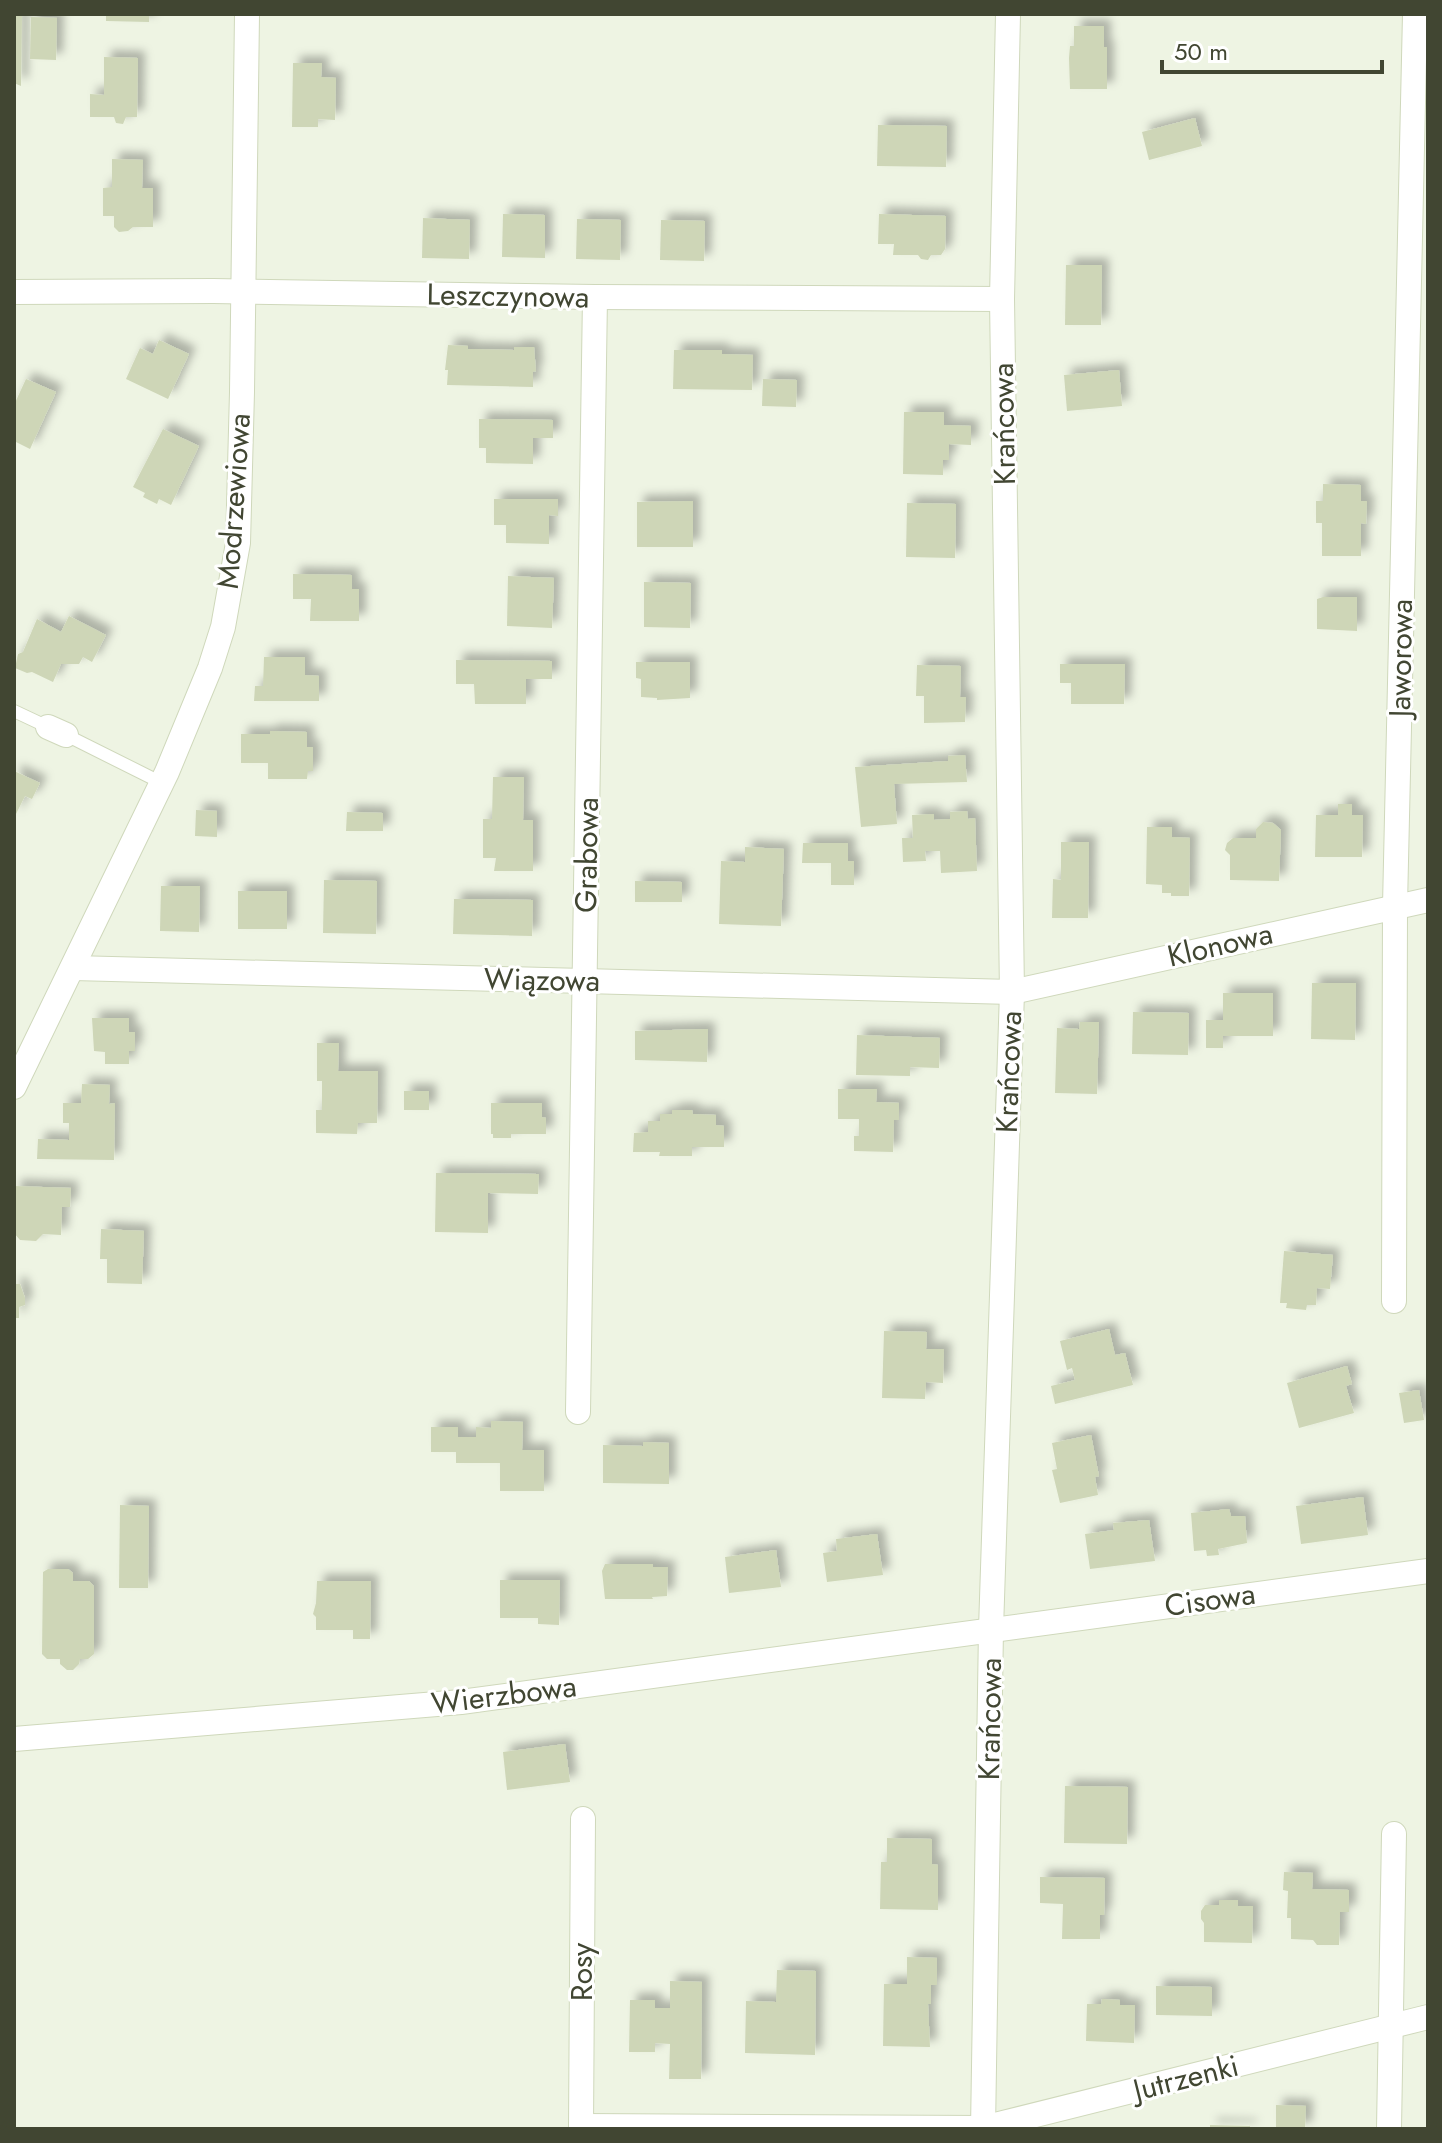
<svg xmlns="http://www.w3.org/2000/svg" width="1442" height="2143" font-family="Jost,sans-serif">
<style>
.building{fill:#ced6b7;filter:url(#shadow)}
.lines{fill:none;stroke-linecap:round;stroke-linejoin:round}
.lane-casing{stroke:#cfd8bb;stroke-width:14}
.street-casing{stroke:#cfd8bb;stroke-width:26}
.lane{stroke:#fff;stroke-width:12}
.street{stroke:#fff;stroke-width:24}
.labels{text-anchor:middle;stroke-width:6;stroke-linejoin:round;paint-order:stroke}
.street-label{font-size:30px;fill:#414632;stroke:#fff}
</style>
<defs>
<filter id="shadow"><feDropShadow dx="7" dy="-7" stdDeviation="4" flood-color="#0004"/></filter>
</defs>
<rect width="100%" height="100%" fill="#eef4e3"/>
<g class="building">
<polygon points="14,14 22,14 21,86 14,83"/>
<polygon points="106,14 149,14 149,22 106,21"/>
<polygon points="31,17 57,18 56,60 30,59"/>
<polygon points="1074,26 1104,26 1104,47 1107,47 1107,89 1070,89 1069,58 1070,46 1074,46"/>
<polygon points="104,57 138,58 137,117 126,117 123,124 116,123 114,117 90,117 90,94 104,95"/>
<polygon points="293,63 322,63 321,77 336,78 335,120 318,119 318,127 292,127"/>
<polygon points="1195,118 1202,146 1149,160 1142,132"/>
<polygon points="878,125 947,126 946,167 877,166"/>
<polygon points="112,159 143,160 142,188 153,188 153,227 133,227 128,231 119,232 114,227 114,216 103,216 103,188 112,187"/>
<polygon points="503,214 545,215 545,258 502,257"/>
<polygon points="879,214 946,216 945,249 941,255 931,255 928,260 921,259 918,255 893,255 894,244 878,244"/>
<polygon points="423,218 470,220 469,259 422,258"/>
<polygon points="577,219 621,220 620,260 576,259"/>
<polygon points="661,220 705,221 704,261 660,260"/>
<polygon points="1066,265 1102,265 1101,325 1065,325"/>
<polygon points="159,340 189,354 168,399 126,379 140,348 153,354"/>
<polygon points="448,345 468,346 468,349 514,350 514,347 534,347 536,371 533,372 533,387 447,385 448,370 445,370"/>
<polygon points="674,350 722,350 722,354 753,355 752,390 673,389"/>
<polygon points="1119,370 1122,406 1067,411 1064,375"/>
<polygon points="26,379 56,392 30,449 14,441 14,405"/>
<polygon points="763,379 797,380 796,407 762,406"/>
<polygon points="904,412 944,412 944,425 971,426 971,445 949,444 949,460 943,460 943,475 903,474"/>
<polygon points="479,419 553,420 553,438 533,438 533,464 486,463 486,448 479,448"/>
<polygon points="163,429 199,446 171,505 159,499 157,504 143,497 145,493 133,487"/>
<polygon points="1323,484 1361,485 1361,501 1367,501 1366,524 1361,523 1361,556 1322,556 1322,523 1316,523 1316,501 1323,501"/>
<polygon points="494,499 558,499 558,516 549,515 549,544 506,543 506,525 494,525"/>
<polygon points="693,501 693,547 637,547 637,502"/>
<polygon points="907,503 956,504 955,558 906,557"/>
<polygon points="293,574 352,575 352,589 359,589 359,621 310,621 311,599 293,599"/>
<polygon points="508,576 554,578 552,628 507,626"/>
<polygon points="644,582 691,583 690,628 644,627"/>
<polygon points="1323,597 1357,597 1357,631 1317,629 1317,599"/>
<polygon points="69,616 106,635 92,662 83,657 79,664 61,664 53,682 32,672 27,673 15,668 18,654 23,652 37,619 61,632"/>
<polygon points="264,657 305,657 305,675 319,676 319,701 254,701 255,686 263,686"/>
<polygon points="456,660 552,661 552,679 526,679 526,704 475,704 474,684 456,684"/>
<polygon points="636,662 690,662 690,698 657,700 657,698 641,697 641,679 636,678"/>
<polygon points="1060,664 1125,664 1124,704 1071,704 1071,683 1060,683"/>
<polygon points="917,665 961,666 960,697 966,697 965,722 924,723 924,696 916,696"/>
<polygon points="270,731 307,732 307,747 313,747 313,771 308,771 307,779 268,779 268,763 241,763 241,734 270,734"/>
<polygon points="965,755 967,782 894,784 897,824 861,827 855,767 948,761 948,756"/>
<polygon points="14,771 40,783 32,799 25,796 14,818"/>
<polygon points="493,777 524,777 523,820 533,820 533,871 494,871 496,858 483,858 483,819 492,819"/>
<polygon points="1338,804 1352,804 1352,815 1363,815 1362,857 1315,857 1316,815 1338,815"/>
<polygon points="196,810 217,811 217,837 195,836"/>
<polygon points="967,811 968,819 975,818 977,871 941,873 940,851 925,851 926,861 903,862 902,838 913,838 912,815 934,814 934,820 950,819 950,812"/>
<polygon points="347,812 383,813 383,831 346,831"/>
<polygon points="1263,822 1273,823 1281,830 1279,881 1230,880 1230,855 1225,850 1227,843 1233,838 1256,838 1256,829"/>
<polygon points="1147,827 1172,827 1172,837 1190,838 1189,896 1171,896 1171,893 1162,893 1162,885 1146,884"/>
<polygon points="1061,842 1089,842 1088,918 1052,918 1053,879 1061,880"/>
<polygon points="803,843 848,843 848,861 854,861 854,885 831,885 831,863 802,863"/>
<polygon points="745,847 784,849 781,926 719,924 721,861 745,862"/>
<polygon points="324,880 377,881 376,934 323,933"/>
<polygon points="635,881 682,882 682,902 635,902"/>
<polygon points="161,886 200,886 199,932 160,931"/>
<rect x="238" y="891" width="49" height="38"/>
<polygon points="454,899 533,900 532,936 453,934"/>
<polygon points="1312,983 1356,983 1355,1040 1311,1039"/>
<polygon points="1223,993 1273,993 1273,1036 1223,1036 1223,1048 1206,1048 1206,1020 1223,1020"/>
<polygon points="1133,1012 1189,1013 1188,1055 1132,1054"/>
<polygon points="92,1018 129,1018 129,1032 135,1032 135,1051 129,1051 129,1064 105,1064 105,1052 94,1051"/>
<polygon points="1080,1022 1099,1022 1097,1094 1055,1093 1057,1028 1079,1029"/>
<polygon points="708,1029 707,1062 635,1060 635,1031"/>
<polygon points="857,1035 940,1038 939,1068 910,1067 910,1076 856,1075"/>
<polygon points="317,1043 339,1043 338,1071 378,1071 377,1123 358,1123 357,1134 316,1133 316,1110 322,1110 322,1081 317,1081"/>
<polygon points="82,1084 110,1085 109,1104 115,1103 114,1160 37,1159 38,1139 69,1140 69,1123 63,1123 63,1103 81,1103"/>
<polygon points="838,1089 877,1089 876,1102 899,1103 899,1120 894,1120 893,1152 854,1151 854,1136 859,1136 859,1119 838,1119"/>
<rect x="404" y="1091" width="25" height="19"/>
<polygon points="491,1103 542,1103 542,1117 546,1118 546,1134 511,1134 511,1138 493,1138 493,1134 491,1134"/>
<polygon points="672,1110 692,1110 693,1114 716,1115 716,1125 724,1126 724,1147 692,1147 692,1156 659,1156 660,1152 633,1152 634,1133 648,1132 648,1121 660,1121 660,1114 672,1114"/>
<polygon points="436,1173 539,1174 538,1194 488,1193 488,1233 435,1232"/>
<polygon points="14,1186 71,1188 70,1207 62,1207 61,1235 43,1234 36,1241 20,1240 14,1233"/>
<polygon points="101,1229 144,1231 142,1284 107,1283 107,1259 100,1259"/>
<polygon points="1284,1251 1333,1255 1330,1289 1317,1288 1316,1305 1307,1305 1306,1310 1286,1308 1287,1303 1280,1303"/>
<polygon points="14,1284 20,1284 25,1298 25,1305 19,1307 19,1318 14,1318"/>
<polygon points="1109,1329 1115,1355 1125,1353 1133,1385 1055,1404 1051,1386 1075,1380 1072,1368 1067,1370 1060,1341"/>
<polygon points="884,1331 927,1332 926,1349 944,1349 943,1383 926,1382 925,1399 882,1398"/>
<polygon points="1347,1366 1352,1384 1346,1386 1354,1413 1299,1428 1287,1383"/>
<polygon points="1419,1390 1424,1420 1404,1423 1399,1393"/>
<polygon points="491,1421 523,1422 522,1450 544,1450 544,1491 500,1491 500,1463 456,1463 456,1452 431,1452 431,1427 458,1427 458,1437 476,1437 476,1427 491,1428"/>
<polygon points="1091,1435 1099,1476 1095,1477 1098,1495 1060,1503 1052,1470 1057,1469 1052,1443"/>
<polygon points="643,1442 669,1443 669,1484 603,1483 603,1445 643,1446"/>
<polygon points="1363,1497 1368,1535 1301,1544 1296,1506"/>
<polygon points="120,1505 149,1506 148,1588 119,1588"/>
<polygon points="1229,1509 1231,1516 1245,1516 1247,1543 1218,1549 1219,1555 1207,1556 1206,1550 1194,1551 1191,1513"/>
<polygon points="1149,1520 1155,1561 1090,1569 1085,1534 1114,1530 1113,1523"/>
<polygon points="877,1534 883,1575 827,1582 823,1553 837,1551 836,1539"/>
<polygon points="776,1550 781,1587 729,1593 725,1557"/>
<polygon points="605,1564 653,1564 653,1567 668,1567 667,1596 652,1597 653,1599 605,1599 602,1571"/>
<polygon points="48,1569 68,1569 73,1573 73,1581 89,1581 94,1586 94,1654 88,1659 80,1659 79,1664 73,1670 67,1670 60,1664 60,1659 47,1659 42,1654 43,1572"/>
<polygon points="500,1580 560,1580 559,1625 538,1624 538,1618 500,1618"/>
<polygon points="317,1581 371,1581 370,1639 353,1639 353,1630 316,1630 316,1617 313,1614 316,1603"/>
<polygon points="565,1744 570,1782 507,1790 503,1752"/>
<polygon points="1065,1786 1128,1787 1127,1844 1064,1843"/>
<polygon points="887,1838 932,1839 932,1864 938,1865 938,1910 880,1909 881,1862 887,1862"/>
<polygon points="1284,1872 1313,1873 1312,1889 1349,1890 1349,1912 1340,1912 1339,1945 1317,1945 1313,1940 1291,1939 1291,1918 1287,1918 1288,1891 1283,1890"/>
<polygon points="1040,1877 1105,1878 1104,1915 1100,1915 1100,1939 1062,1939 1063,1904 1040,1903"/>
<polygon points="1219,1900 1238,1900 1238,1906 1253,1906 1252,1943 1204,1942 1204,1923 1201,1919 1201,1911 1205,1905 1219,1905"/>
<polygon points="907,1957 937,1958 937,1985 931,1985 931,2004 928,2004 930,2047 883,2046 884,1984 907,1984"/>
<polygon points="777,1970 816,1971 815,2055 745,2053 746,2001 776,2002"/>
<polygon points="670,1981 702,1982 701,2079 669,2079 670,2044 655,2043 655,2052 629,2052 630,2000 655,2000 655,2008 670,2008"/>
<polygon points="1156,1986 1212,1987 1212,2016 1156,2015"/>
<polygon points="1102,1999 1120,2000 1120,2005 1135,2005 1134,2043 1086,2041 1087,2004 1101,2004"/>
<polygon points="1276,2105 1306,2106 1305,2129 1276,2129"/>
<polygon points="1210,2125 1250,2126 1250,2129 1210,2129"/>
</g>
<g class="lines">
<g class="lane-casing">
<g id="lane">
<polyline points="14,711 48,727"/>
<polyline points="66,735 162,783"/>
</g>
</g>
<g class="street-casing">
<g id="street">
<polyline points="14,292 213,291 595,297 1002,299"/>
<polyline points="48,727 66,735"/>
<polyline points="73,968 1012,992 1428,900"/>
<polyline points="14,1087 167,772 210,668 223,627 238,543 242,392 247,14"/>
<polyline points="1394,1301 1395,906 1415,14"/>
<polyline points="578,1412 595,297"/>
<polyline points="14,1739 461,1702 1428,1571"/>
<polyline points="581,2126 983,2128 1428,2017"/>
<polyline points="581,2129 583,1819"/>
<polyline points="983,2129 991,1629 1012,992 1002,299 1008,14"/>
<polyline points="1389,2129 1394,1834"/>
</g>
</g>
<use href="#lane" class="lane"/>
<use href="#street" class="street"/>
</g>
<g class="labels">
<g class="street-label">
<text transform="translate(508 296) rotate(1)" y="10">Leszczynowa</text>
<text transform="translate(1004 424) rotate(-91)" y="10">Krańcowa</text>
<text transform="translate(234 501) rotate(-86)" y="10">Modrzewiowa</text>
<text transform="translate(1401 658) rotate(-89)" y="10">Jaworowa</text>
<text transform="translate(587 855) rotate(-89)" y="10">Grabowa</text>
<text transform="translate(1220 945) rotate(-13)" y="10">Klonowa</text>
<text transform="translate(542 980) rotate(1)" y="10">Wiązowa</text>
<text transform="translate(1009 1072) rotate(-88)" y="10">Krańcowa</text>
<text transform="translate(1210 1600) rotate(-8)" y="10">Cisowa</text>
<text transform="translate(504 1695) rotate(-7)" y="10">Wierzbowa</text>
<text transform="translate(990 1719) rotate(-89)" y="10">Krańcowa</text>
<text transform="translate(582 1972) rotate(-90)" y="10">Rosy</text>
<text transform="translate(1186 2078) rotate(-14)" y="10">Jutrzenki</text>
</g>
</g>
<rect width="1442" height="2143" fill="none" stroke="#414632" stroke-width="32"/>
<path d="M1162 60v12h220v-12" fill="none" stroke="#414632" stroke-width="4"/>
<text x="1174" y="60" font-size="24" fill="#414632" stroke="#ffffff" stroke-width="6" paint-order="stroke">50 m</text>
</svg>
